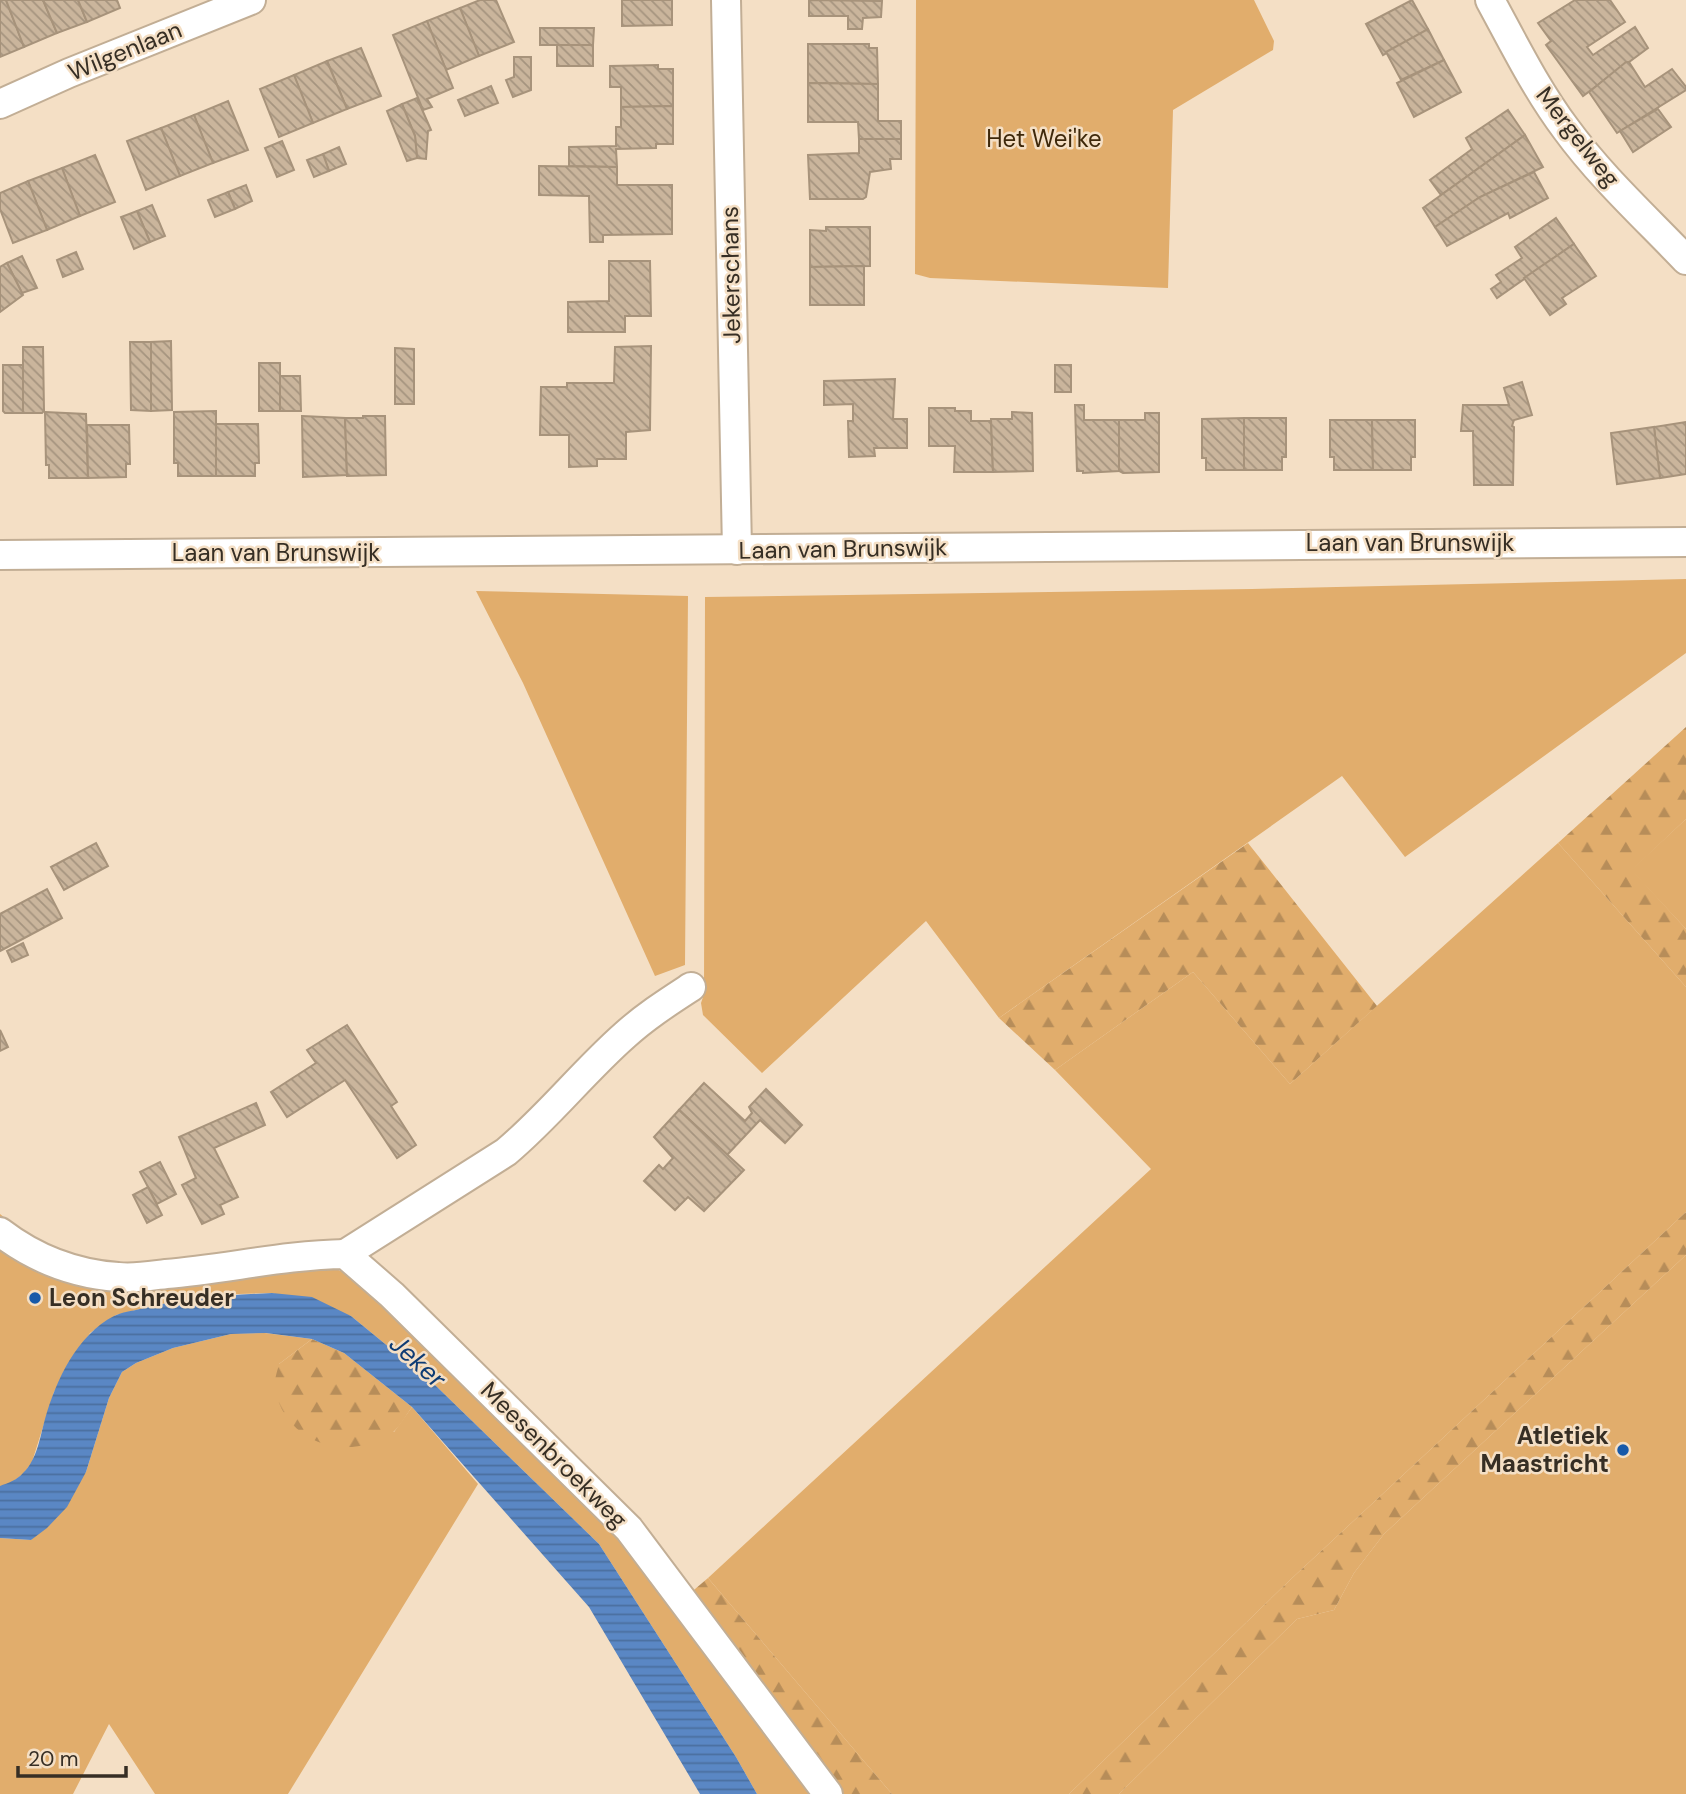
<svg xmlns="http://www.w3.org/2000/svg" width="1686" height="1794" font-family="'DM Sans',sans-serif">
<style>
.green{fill:#e1ad6c}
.forest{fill:url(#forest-firs)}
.water{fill:url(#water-rules)}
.building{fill:url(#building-back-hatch);stroke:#a7937b;stroke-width:2}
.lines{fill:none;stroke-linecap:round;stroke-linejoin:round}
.minor-casing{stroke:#c2ae95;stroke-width:32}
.minor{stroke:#fff;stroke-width:28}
.poi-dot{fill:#1759a9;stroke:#f4dfc5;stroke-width:2.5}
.labels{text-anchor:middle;stroke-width:5;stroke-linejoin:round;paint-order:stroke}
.street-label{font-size:24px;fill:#362e24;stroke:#f4dfc5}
.park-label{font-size:24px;fill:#3e280a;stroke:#f4dfc5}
.poi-label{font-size:24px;font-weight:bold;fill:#362e24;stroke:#f4dfc5;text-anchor:start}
.water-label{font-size:26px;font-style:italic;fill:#0f3c74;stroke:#f4dfc5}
</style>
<defs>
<pattern id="forest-firs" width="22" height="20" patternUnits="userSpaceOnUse" patternTransform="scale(1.75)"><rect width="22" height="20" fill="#e1ad6c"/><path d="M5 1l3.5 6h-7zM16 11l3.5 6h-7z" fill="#b78d59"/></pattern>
<pattern id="water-rules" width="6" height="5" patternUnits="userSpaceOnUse" patternTransform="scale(1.75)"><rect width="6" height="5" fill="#5a87c4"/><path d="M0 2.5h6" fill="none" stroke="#4b6f9f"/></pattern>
<pattern id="building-back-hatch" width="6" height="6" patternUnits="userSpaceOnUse" patternTransform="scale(1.75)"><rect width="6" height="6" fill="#cab59c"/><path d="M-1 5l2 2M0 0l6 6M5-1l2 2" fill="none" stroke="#a5947f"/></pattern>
</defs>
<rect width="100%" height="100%" fill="#f4dfc5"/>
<g class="green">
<polygon points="916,0 1254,0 1274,41 1273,50 1173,110 1168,288 930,278 915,274"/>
<polygon points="1686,579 1686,653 1405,857 1342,776 999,1018 926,921 762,1073 703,1015 701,1003 704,994 705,597 1252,589"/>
<polygon points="476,591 688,596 685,965 655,976 523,683"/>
<polygon points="1686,819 1686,929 1631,870"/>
<polygon points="1558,843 1686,987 1686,1212 1290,1580 1069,1794 892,1794 708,1578 1151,1169 1055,1070 1193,972 1290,1084"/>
<polygon points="0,1214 32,1240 72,1280 105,1290 157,1288 283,1270 333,1268 352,1275 596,1509 816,1794 757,1794 736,1757 599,1544 434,1384 351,1316 272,1293 238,1294 161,1304 116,1315 90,1333 54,1392 32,1462 24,1473 15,1480 0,1513"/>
<polygon points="1686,1255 1686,1794 1119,1794 1297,1619 1334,1610 1354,1573 1384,1534"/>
<polygon points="265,1333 312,1339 279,1364 394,1432 412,1407 478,1484 288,1794 155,1794 109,1724 73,1794 0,1794 0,1538 31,1540 86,1472 109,1398 122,1372 136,1363 173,1348 231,1334"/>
</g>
<g class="forest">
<polygon points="1686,727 1686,819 1632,870 1686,929 1686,987 1558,843"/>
<polygon points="1248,843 1377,1006 1290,1084 1193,972 1055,1070 999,1018"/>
<polygon points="1686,1212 1686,1255 1384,1534 1354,1573 1334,1610 1297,1619 1119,1794 1069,1794 1290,1580"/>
<path d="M312 1339 344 1353 412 1407C406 1415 400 1427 392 1433 347 1463 287 1444 275 1390 273 1383 277 1372 279 1364Z"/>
<polygon points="708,1578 892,1794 839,1794 688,1595"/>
</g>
<path class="water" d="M272 1293 312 1297 351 1316 434 1384 599 1544 736 1757 757 1794H700L589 1607 412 1407 344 1353 312 1339 266 1333 231 1334 173 1348 136 1363 122 1372 109 1398 86 1472 67 1507 47 1528 31 1540 0 1538V1486C8 1483 17 1480 23 1473 37 1460 40 1437 45 1419 56 1380 77 1335 114 1316 122 1312 132 1311 140 1309 183 1298 228 1295 272 1293Z"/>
<g class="building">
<polygon points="0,0 6,0 24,47 0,57"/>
<polygon points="6,0 43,0 57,33 24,47"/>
<polygon points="43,0 78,0 87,22 57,33"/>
<polygon points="78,0 117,0 120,8 87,22"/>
<polygon points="480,0 496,0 514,42 479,56 460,8"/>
<polygon points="622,0 672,0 672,25 622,26"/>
<polygon points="809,0 882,1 881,17 863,18 862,29 848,29 848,16 809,16"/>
<polygon points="1412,0 1428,29 1383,55 1366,24"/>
<polygon points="1575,0 1610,0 1625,22 1587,47 1593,55 1635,27 1648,48 1583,96 1546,45 1551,41 1538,23"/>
<polygon points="460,8 479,56 446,70 427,21"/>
<polygon points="427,21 453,88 427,99 432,107 423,110 393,35"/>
<polygon points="540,28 594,28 593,45 540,45"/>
<polygon points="1428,29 1444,60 1401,80 1386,52"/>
<polygon points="808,44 869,44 869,48 877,48 878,84 808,83"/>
<rect x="557" y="45" width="36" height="21"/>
<polygon points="361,48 381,96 347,109 327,61"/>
<polygon points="514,57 531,57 531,90 513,97 506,80 514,77"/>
<polygon points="1444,60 1461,92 1414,117 1397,83"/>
<polygon points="327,61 347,109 313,123 294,75"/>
<polygon points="1626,62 1629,62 1645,87 1672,69 1686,87 1686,90 1617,133 1589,92"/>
<polygon points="658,65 658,69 673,69 673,106 621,107 621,87 610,87 610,66"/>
<polygon points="294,75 313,123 279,137 260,89"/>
<polygon points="808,83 878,84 878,121 901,121 901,139 859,139 858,122 808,122"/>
<polygon points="491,86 498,103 465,116 458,100"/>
<polygon points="417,98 431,130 428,131 426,159 417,158 415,136 402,104"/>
<polygon points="228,101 248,150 213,163 194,115"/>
<polygon points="402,104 415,136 417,158 407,161 387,111"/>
<polygon points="673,106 673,144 656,144 656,148 616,149 617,167 569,166 569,147 616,146 616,127 621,127 621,107"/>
<polygon points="1658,109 1671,127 1633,152 1620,131"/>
<polygon points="1508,110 1525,135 1441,195 1430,180 1472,149 1466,138"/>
<polygon points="194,115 213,163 180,176 161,128"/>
<polygon points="161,128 180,176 146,190 127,141"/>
<polygon points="1525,135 1543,167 1480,197 1435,227 1423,208"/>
<polygon points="859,139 901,139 901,159 890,159 891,169 870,172 866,197 863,199 810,199 808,155 859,153"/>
<polygon points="282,141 294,170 277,177 265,148"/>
<polygon points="339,147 346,164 329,171 323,154"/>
<polygon points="323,154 329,171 314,177 307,160"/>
<polygon points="95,155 115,202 80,216 62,168"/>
<polygon points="539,166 617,167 617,185 672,185 672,234 603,235 603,242 590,242 589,196 539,195"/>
<polygon points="62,168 80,216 47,230 28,181"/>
<polygon points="1534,172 1548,198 1510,218 1508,213 1447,246 1435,227 1480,197"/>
<polygon points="28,181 47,230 13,243 0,209 0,193"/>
<polygon points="246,185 252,201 235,209 228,192"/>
<polygon points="228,192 235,209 215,217 208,200"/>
<polygon points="152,205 165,236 150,242 137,211"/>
<polygon points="137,211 150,242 134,249 121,217"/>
<polygon points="1556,218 1574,244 1497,298 1491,289 1501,282 1496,275 1522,258 1515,247"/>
<polygon points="826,227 870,227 870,266 810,267 810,230 826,231"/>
<polygon points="1574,244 1596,276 1562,298 1566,304 1550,315 1524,278"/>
<polygon points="76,252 83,269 63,277 57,260"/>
<polygon points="22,256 37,288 22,293 7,263"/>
<polygon points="609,261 650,261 651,316 625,316 625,332 568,332 568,302 609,301"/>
<polygon points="7,263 23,295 0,312 0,267"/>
<polygon points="864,266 864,305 810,305 810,267"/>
<polygon points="171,341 172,410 151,411 151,342"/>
<polygon points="130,342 151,342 151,411 131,410"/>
<polygon points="651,346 650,430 626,432 626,459 597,459 597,466 569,467 569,435 540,435 541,387 567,387 567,383 614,383 615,347"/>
<polygon points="23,347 43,347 44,411 42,413 23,413"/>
<polygon points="395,348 414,349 414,404 395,404"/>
<rect x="259" y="363" width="21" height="48"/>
<polygon points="3,365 23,365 23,413 5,413 3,411"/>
<rect x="1055" y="365" width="16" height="27"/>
<polygon points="280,376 300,376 301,411 280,411"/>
<polygon points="895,379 893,419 907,419 907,448 874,448 875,456 849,457 848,421 853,421 853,404 824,405 824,381"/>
<polygon points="1522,382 1532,415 1514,420 1512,426 1514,427 1513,485 1474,485 1473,431 1461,431 1463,405 1509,405 1504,388"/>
<polygon points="1075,405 1084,405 1084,420 1119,420 1119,471 1083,473 1083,471 1077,471"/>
<polygon points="929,408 955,408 955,411 971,411 971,421 991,421 993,472 954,472 955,446 929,446"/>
<polygon points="216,411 216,476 178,476 178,463 174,463 174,412"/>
<polygon points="45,412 86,414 88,478 49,478 49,465 46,465"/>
<polygon points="1012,412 1032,413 1033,471 993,472 991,419 1012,419"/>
<polygon points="1145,413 1159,413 1159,472 1123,473 1119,471 1119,420 1145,420"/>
<polygon points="302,416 345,418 347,475 303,477"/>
<polygon points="363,416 385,416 386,475 347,476 345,418 363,418"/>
<polygon points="1244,418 1286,418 1286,457 1282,457 1282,470 1244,470"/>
<polygon points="1244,418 1244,470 1206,470 1206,458 1202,458 1202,419"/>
<polygon points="1330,420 1372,420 1373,470 1334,470 1334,457 1330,457"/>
<polygon points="1372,420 1415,420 1415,457 1411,457 1411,470 1373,470"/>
<polygon points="1686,422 1686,474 1660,478 1654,427"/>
<polygon points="216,424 258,424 259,463 255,463 255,476 216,476"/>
<polygon points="87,425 129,425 130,464 126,464 126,477 88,478"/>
<polygon points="1654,427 1660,478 1617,484 1611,433"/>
<polygon points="96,843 108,866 64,890 51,867"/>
<polygon points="47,889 62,918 0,951 0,914"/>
<polygon points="23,943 28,955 12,962 7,951"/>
<polygon points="347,1025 397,1102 391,1106 416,1145 397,1158 345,1080 287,1117 271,1092 316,1063 307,1050"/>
<polygon points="0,1030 8,1047 0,1051"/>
<polygon points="704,1083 745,1121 752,1113 749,1107 766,1089 802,1125 785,1143 760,1120 727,1155 679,1110"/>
<polygon points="256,1103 265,1125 214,1148 238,1197 220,1205 224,1214 202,1224 182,1185 196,1178 179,1137"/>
<polygon points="679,1110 744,1170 704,1211 688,1197 675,1210 644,1181 659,1165 663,1169 673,1158 654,1137"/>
<polygon points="160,1162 176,1194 157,1204 140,1172"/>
<polygon points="148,1187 162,1215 147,1223 133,1195"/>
</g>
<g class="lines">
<g class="minor-casing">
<g id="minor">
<polyline points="726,0 737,550"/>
<path d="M1490 0C1514 44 1536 89 1566 129 1601 177 1645 217 1686 260"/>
<polyline points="0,104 69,73 251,0"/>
<polyline points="0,555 1686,542"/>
<path d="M0 1232C34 1258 75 1274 118 1277 133 1279 150 1276 166 1274 226 1269 285 1255 345 1254L392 1295 629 1529 828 1794"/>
<path d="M345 1254 506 1152C549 1116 583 1072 625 1035 646 1016 668 1002 691 987"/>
</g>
</g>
<use href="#minor" class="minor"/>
</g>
<g class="poi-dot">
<circle cx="35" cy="1298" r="7"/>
<circle cx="1623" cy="1450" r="7"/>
</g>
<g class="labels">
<g class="street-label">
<text transform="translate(125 51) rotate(-22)" y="8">Wilgenlaan</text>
<text transform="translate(1578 137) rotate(52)" y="8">Mergelweg</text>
<text transform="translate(731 275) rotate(-91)" y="8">Jekerschans</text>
<text x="1410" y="551">Laan van Brunswijk</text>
<text transform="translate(843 549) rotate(-1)" y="8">Laan van Brunswijk</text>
<text x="276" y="561">Laan van Brunswijk</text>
<text transform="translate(554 1455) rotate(45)" y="8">Meesenbroekweg</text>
</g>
<g class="park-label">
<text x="1044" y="147">Het Wei'ke</text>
</g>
<g class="poi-label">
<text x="49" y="1306">Leon Schreuder</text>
<text x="1609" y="1444" text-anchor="end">Atletiek<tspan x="1609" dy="28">Maastricht</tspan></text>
</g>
<g class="water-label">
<text transform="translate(418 1361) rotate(42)" y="9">Jeker</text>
</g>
</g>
<path d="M18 1766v10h108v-10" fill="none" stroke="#362e24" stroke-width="3.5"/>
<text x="28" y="1766" font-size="21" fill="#362e24" stroke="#f4dfc5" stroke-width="5" paint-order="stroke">20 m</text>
</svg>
